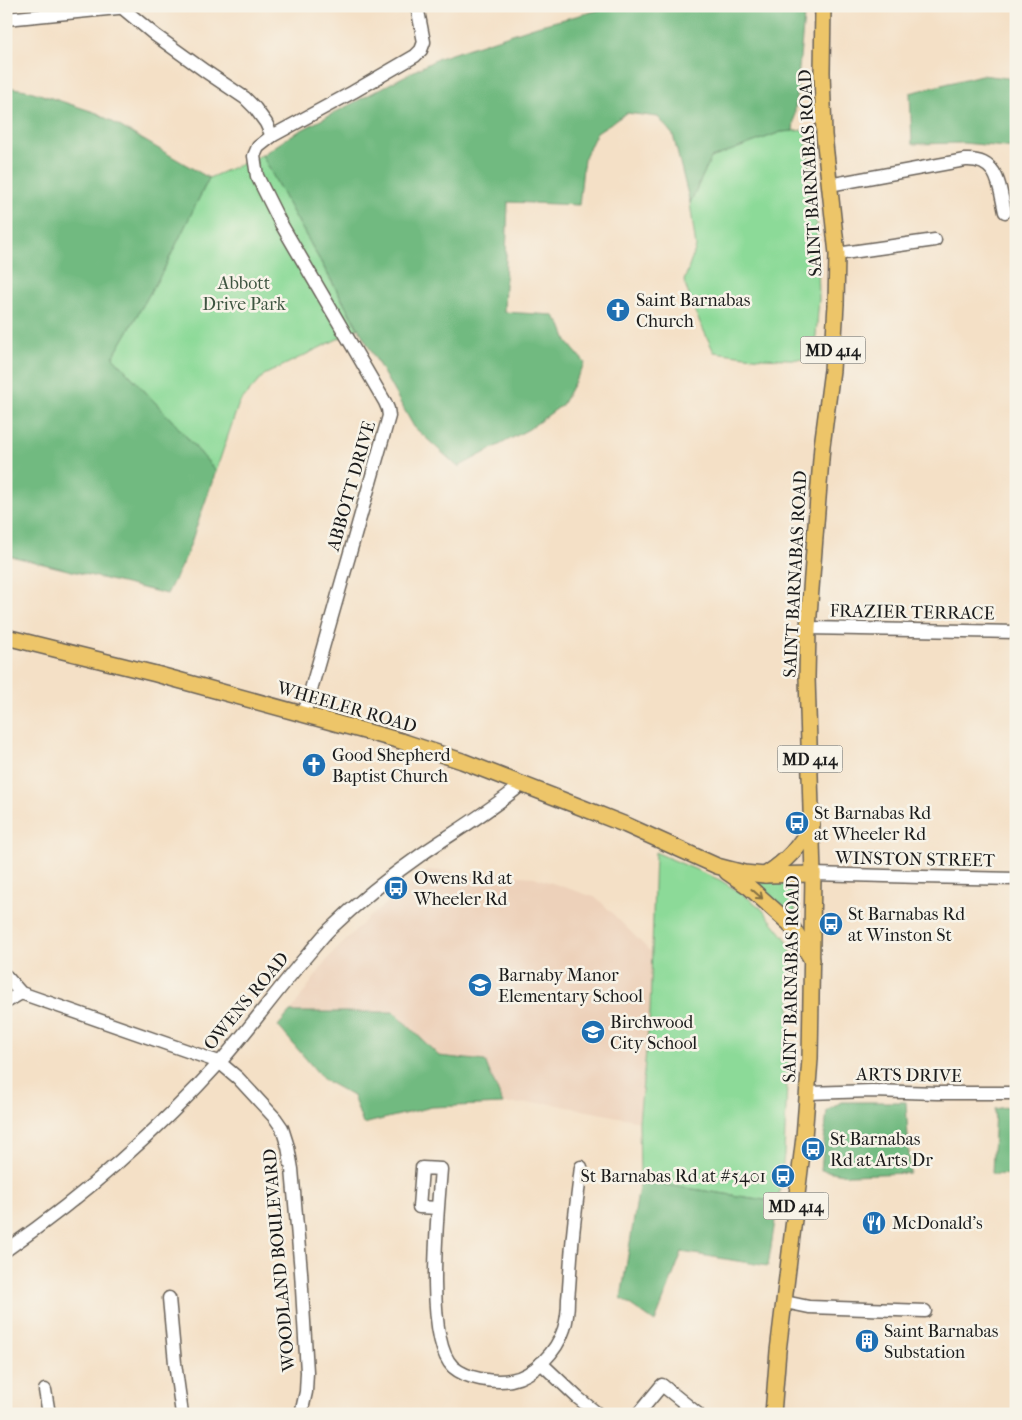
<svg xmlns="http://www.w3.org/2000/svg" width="1022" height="1420" font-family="'IM FELL French Canon',serif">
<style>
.built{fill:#edd1ba}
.green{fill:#8cda98;stroke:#547b5a}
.forest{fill:#71ba80;stroke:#466b4e}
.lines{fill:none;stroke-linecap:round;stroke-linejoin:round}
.minor-casing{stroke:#686158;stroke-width:15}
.major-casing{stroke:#686158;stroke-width:18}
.minor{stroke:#fff;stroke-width:12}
.major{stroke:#edc569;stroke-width:15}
.oneway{stroke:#847042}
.labels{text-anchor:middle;stroke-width:5;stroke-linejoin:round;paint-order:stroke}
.shield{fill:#f7f3e8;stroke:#5e5c59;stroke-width:1}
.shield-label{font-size:16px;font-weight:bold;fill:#1c1c1c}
.street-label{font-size:18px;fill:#1c1c1c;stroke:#f7f3e8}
.park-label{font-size:18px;fill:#3e5541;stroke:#f7f3e8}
.poi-label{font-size:18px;fill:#1c1c1c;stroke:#f7f3e8;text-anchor:start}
</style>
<rect width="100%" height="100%" fill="#f7f3e8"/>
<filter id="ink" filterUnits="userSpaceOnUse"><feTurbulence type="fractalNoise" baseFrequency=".02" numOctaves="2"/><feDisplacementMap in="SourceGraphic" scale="10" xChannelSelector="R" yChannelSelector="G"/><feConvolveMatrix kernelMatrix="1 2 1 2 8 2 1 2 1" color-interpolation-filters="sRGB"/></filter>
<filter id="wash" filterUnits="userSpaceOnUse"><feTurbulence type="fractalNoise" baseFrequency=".0096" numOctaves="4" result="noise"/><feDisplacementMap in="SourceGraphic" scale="20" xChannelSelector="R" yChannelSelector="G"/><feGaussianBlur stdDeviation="1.12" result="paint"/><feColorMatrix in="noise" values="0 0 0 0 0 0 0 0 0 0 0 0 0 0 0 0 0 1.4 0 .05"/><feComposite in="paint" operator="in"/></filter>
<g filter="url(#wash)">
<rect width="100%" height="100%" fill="#f4e0c6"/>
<polygon class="built" points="429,870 534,877 597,898 652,953 650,1012 639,1121 547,1103 503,1104 485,1061 439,1056 394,1012 290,1012 329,957 367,919"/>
<g class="green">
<polygon points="805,130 817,226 819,299 814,360 762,358 714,352 694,310 684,281 696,247 690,203 711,158 781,132"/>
<polygon points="262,155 286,200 358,329 264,375 239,403 216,471 177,426 113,357 164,269 209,178"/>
<polygon points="655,852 720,880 744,895 761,908 786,939 791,950 790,1014 784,1154 778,1202 640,1181 639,1121 650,1012"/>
<polygon points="751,881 794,883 795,885 795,918 793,919"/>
</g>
<g class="forest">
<polygon points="615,6 805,6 793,131 781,132 711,158 690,203 673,135 658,117 627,113 597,132 584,159 579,205 508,202 504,312 553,315 561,325 568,343 585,363 562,405 529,429 458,467 414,427 286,200 262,155 292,135 439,58 537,26"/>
<polygon points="981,75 1016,79 1016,148 963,143 912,144 910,93"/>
<polygon points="6,87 27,90 97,113 209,178 164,269 113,357 177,426 216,471 187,554 167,594 6,555"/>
<polygon points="290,1012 394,1012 439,1056 485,1061 503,1104 432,1107 363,1124 353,1096 324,1080 278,1026"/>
<polygon points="841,1102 906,1102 910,1173 849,1175 821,1170 827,1111"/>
<polygon points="1016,1105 1016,1175 992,1174 995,1109"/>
<polygon points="640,1181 778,1202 768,1266 682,1252 655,1322 621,1298"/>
</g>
</g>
<g filter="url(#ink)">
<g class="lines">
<g class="minor-casing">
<g id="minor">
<polyline points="120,6 155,35 205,71 245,98 255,108 266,123 272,136"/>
<polyline points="6,19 128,7"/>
<path d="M829 185 965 160C999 158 999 186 1005 212"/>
<polyline points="837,254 935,240"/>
<polyline points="808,628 1016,632"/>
<polyline points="304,714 389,416 388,409 385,402 280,222 257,176 254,156 258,147 272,136 353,92 415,56 421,50 424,42 417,6"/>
<polyline points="813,874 922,877 1016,879"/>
<polyline points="6,976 21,993 219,1062 238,1078 275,1118 282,1128 288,1147 292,1169 301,1272 307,1372 306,1392 301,1414"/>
<polyline points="6,1002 21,993"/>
<polyline points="808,1093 872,1091 937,1093 1010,1093"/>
<path d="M438 1208 419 1207 422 1168 441 1169C438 1210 424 1339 453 1367 467 1379 493 1383 511 1380 534 1376 557 1351 564 1329 567 1320 568 1309 568 1299 570 1282 570 1264 572 1246 574 1220 578 1193 581 1167"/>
<path d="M6 1250C85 1195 157 1132 221 1061 250 1028 276 992 304 959 313 949 320 939 329 930 358 902 389 877 422 854 456 831 490 811 521 785"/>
<polyline points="169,1298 175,1363 182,1414"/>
<polyline points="785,1302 809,1307 925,1311"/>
<polyline points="541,1363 578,1398 598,1414"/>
<polyline points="45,1390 49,1414"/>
<polyline points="638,1414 662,1385 698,1414"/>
</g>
</g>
<g class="major-casing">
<g id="major">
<polyline points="6,637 156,674 401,741 462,761 583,808 626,825 717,866 744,873 765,875 813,874"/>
<polyline points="727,872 749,887 790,924 812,960"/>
<path d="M765 875C789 859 797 849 812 825"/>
<polyline points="773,1414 778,1351 804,1137 810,1059 813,874 807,677 808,628 822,446 832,370 836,304 837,254 824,135 822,72 823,6"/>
</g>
</g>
<use href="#minor" class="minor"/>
<use href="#major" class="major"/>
</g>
<defs><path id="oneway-shaft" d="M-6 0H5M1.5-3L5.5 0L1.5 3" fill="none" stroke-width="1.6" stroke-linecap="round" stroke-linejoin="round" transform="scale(1.25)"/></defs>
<use class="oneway" href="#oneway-shaft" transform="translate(757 894) rotate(41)"/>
</g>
<defs>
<g id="church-disc" transform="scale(1.25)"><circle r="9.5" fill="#1f6fb2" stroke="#f7f3e8"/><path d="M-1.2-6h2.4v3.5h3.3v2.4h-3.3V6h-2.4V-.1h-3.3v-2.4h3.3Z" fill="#fff"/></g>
<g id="bus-disc" transform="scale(1.25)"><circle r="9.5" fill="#1f6fb2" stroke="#f7f3e8"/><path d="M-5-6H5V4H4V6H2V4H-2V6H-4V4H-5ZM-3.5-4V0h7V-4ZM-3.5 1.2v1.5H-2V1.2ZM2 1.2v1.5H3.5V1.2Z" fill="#fff"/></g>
<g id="school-disc" transform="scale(1.25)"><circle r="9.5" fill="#1f6fb2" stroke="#f7f3e8"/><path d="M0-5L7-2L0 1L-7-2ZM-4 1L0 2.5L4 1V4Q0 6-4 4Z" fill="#fff"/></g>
<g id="restaurant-disc" transform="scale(1.25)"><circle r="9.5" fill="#1f6fb2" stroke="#f7f3e8"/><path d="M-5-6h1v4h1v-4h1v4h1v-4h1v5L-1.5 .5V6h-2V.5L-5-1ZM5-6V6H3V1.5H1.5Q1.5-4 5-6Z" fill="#fff"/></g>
<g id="building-disc" transform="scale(1.25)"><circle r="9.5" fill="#1f6fb2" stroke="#f7f3e8"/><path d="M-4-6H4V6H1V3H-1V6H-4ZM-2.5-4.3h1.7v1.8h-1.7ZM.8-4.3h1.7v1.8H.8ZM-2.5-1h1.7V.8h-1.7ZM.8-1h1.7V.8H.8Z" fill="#fff"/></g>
</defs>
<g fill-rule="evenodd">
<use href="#church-disc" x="618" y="310"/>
<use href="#church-disc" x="314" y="765"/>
<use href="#bus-disc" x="797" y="823"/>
<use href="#bus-disc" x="396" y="888"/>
<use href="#bus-disc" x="831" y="924"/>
<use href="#school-disc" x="480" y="985"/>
<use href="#school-disc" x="593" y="1032"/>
<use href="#bus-disc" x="813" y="1149"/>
<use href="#bus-disc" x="783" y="1176"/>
<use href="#restaurant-disc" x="874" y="1223"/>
<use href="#building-disc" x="867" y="1341"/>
</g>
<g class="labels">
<g class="shield">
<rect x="800.5" y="336.5" width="65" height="27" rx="4"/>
<rect x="777.5" y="745.5" width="65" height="27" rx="4"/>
<rect x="763.5" y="1192.5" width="65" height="27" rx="4"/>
</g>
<g class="shield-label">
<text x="833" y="356">MD 414</text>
<text x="810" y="765">MD 414</text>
<text x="796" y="1212">MD 414</text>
</g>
<g class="street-label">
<text transform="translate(810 173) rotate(-93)" y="6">SAINT BARNABAS ROAD</text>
<text transform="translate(351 486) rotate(-74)" y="6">ABBOTT DRIVE</text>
<text transform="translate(795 574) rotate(-87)" y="6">SAINT BARNABAS ROAD</text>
<text transform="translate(912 612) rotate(1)" y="6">FRAZIER TERRACE</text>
<text transform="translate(347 707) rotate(16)" y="6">WHEELER ROAD</text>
<text transform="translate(915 859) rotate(1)" y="6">WINSTON STREET</text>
<text transform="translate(791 979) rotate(-89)" y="6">SAINT BARNABAS ROAD</text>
<text transform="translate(246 1001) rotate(-50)" y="6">OWENS ROAD</text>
<text transform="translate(909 1075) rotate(1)" y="6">ARTS DRIVE</text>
<text transform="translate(279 1260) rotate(-95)" y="6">WOODLAND BOULEVARD</text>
</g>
<g class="park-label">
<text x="244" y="289">Abbott<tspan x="244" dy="21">Drive Park</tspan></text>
</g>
<g class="poi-label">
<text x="636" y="306">Saint Barnabas<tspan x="636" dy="21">Church</tspan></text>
<text x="332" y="761">Good Shepherd<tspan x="332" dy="21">Baptist Church</tspan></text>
<text x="814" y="819">St Barnabas Rd<tspan x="814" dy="21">at Wheeler Rd</tspan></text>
<text x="414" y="884">Owens Rd at<tspan x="414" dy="21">Wheeler Rd</tspan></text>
<text x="848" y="920">St Barnabas Rd<tspan x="848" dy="21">at Winston St</tspan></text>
<text x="498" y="981">Barnaby Manor<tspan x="498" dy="21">Elementary School</tspan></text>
<text x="610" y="1028">Birchwood<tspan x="610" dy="21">City School</tspan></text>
<text x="830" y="1145">St Barnabas<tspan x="830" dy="21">Rd at Arts Dr</tspan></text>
<text x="766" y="1182" text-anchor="end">St Barnabas Rd at #5401</text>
<text x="892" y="1229">McDonald's</text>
<text x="884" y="1337">Saint Barnabas<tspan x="884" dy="21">Substation</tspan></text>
</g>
</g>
<rect width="1022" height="1420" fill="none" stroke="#f7f3e8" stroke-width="25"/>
</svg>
